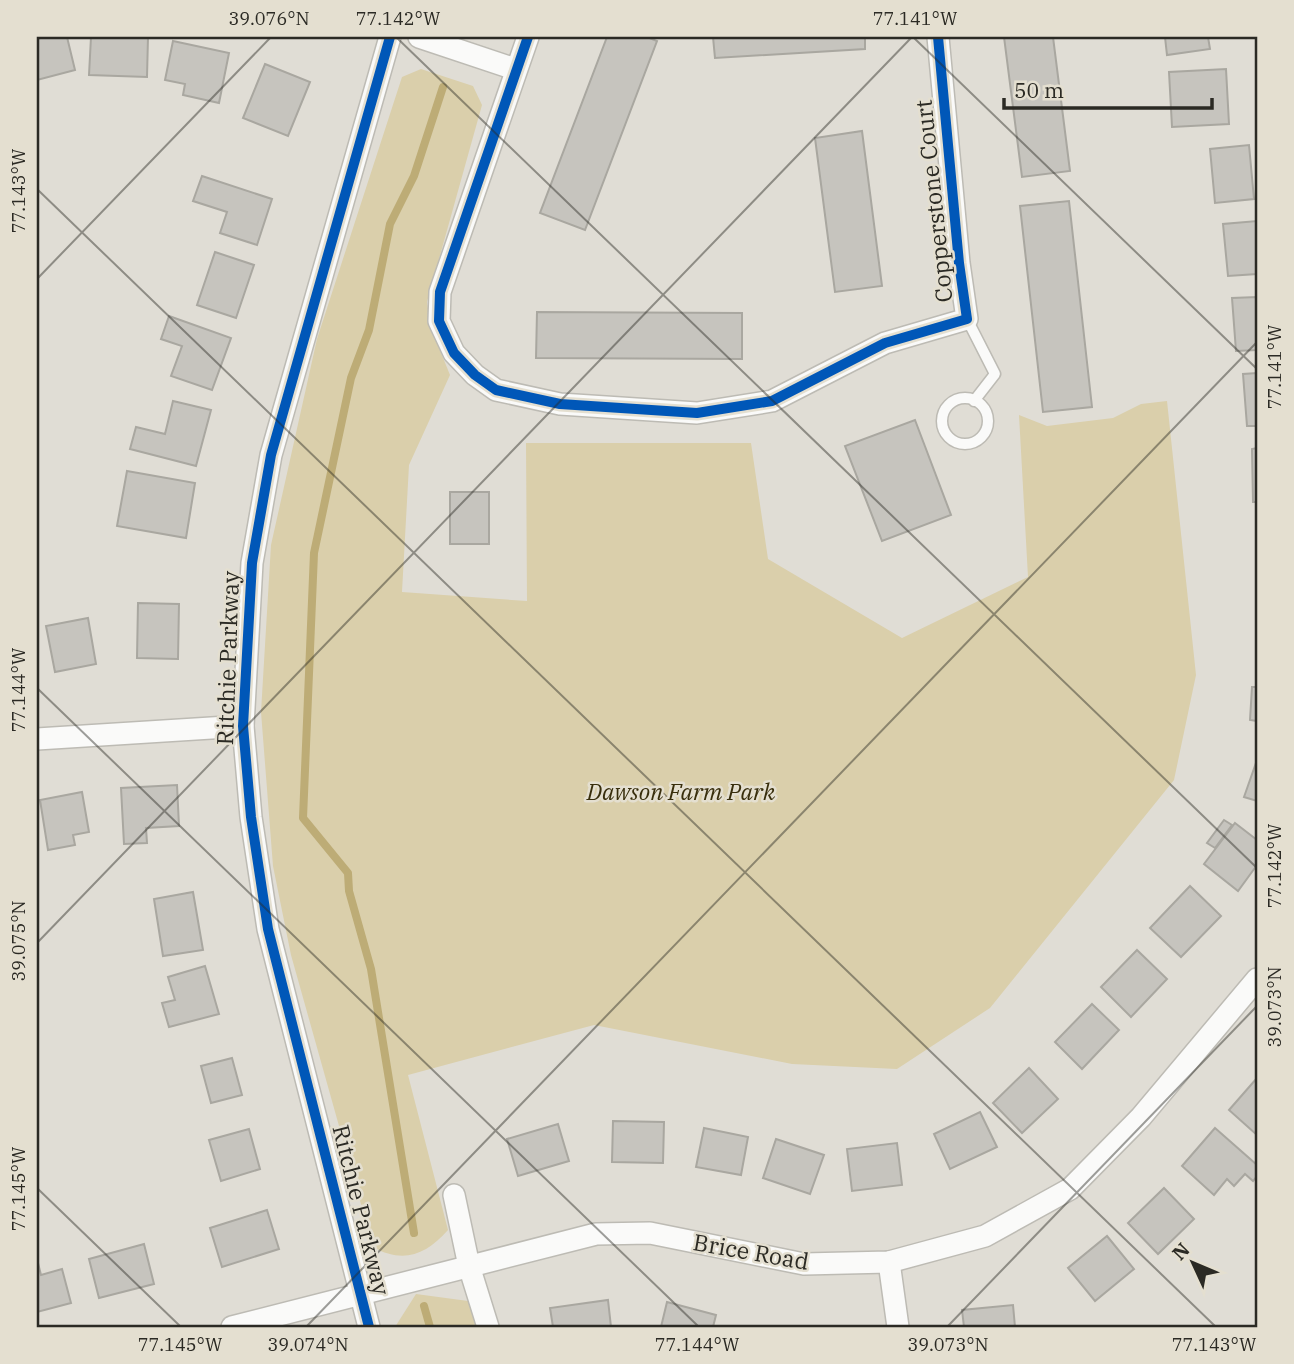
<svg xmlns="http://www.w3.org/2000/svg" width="1294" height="1364" font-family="'IBM Plex Serif',serif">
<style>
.green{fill:#dacfab}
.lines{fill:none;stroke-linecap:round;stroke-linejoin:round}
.stream{stroke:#bdac76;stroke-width:8}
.building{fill:#c6c4be;stroke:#a9a7a0;stroke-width:2}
.service-casing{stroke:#bdbbb4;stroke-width:13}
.minor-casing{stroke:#bdbbb4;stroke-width:24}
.service{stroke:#fafaf9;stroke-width:10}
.minor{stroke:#fafaf9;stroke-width:21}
.cycleway-casing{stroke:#e4dfd0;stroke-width:15}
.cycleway{stroke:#0057b8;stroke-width:10}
.ticks{fill:none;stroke:#2b2a24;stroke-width:2;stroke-opacity:0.45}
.labels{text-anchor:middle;stroke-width:5;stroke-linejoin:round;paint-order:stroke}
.street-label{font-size:23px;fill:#2b2a24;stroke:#e4dfd0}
.park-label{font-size:23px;font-style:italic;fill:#382e0c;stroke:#e4dfd0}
.neatline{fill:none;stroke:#2b2a24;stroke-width:2.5}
.ticks-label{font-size:18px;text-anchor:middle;fill:#2b2a24}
</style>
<rect width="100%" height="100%" fill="#e0ddd5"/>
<g class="green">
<path d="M421 69 473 86 482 105 427 302 431 328 450 375 409 465 402 592 527 601 526 443H751L768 559 902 638 1028 577 1019 415 1047 426 1113 418 1141 404 1167 401 1196 675 1174 780 990 1008 897 1069 792 1064 594 1025 408 1075 448 1230C426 1255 403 1264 373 1247L291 955 273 866 261 712 271 545 317 339 402 77Z"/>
<polygon points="416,1294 468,1301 479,1327 395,1327"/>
</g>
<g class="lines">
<g class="stream">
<polyline points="414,1233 371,969 349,891 348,873 303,818 314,553 351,378 369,330 390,224 414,176 443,87"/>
<polyline points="424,1306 430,1327"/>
</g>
</g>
<g class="building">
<polygon points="44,37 67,37 75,70 37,80 37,39"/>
<polygon points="91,37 148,37 147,77 89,75"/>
<polygon points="607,37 647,37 657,41 585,230 540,213"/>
<polygon points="713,37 865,37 865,49 715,58"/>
<polygon points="1004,37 1053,37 1070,171 1022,177"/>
<polygon points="1165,37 1208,37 1210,49 1167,55"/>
<polygon points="173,41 229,53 219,103 183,95 185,84 165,80"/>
<polygon points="265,64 310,82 288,136 243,118"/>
<polygon points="1226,69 1229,124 1172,127 1169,72"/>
<polygon points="862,131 882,286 835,292 815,138"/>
<polygon points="1249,145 1254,199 1215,203 1210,149"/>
<polygon points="202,176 272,199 257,245 220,233 227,212 193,201"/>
<polygon points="1069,201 1092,407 1043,412 1020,206"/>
<polygon points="1257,221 1257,274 1228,276 1223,224"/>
<polygon points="215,252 254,265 236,318 197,305"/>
<polygon points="1257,297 1257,350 1236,351 1232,298"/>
<polygon points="537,312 742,313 742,359 536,358"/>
<polygon points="169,316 231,338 212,390 171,376 182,346 161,339"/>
<polygon points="1257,373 1257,426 1247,426 1243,374"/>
<polygon points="173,401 211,410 196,466 130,449 136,427 165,434"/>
<polygon points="915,420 951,515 882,541 845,446"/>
<polygon points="1257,448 1257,502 1253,502 1252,449"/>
<polygon points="127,471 195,483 186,538 117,526"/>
<rect x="450" y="492" width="39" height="52"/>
<polygon points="138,603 179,604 178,659 137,658"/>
<polygon points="88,618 96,664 55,672 46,626"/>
<polygon points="1252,687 1257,687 1257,721 1250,720"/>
<polygon points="1257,760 1257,801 1244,797"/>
<polygon points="177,785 179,826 146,828 147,843 124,844 121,788"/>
<polygon points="82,792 89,832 73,835 75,845 48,850 40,800"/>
<polygon points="1224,820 1232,825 1215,848 1207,843"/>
<polygon points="1235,823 1257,840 1257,865 1238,891 1204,864"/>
<polygon points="1190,886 1221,916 1181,957 1150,928"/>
<polygon points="193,892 203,950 163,956 154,899"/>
<polygon points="1137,950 1167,979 1131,1017 1101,987"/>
<polygon points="205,966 219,1014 169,1027 162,1003 175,1000 168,977"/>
<polygon points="1092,1004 1119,1030 1082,1069 1055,1042"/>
<polygon points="232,1058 242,1095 211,1103 201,1066"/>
<polygon points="1029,1068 1058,1099 1022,1133 993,1103"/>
<polygon points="1257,1078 1257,1135 1229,1110"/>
<polygon points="980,1112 997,1147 950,1169 934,1134"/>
<polygon points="613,1121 664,1122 663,1163 612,1162"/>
<polygon points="558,1124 569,1161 518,1176 507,1139"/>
<polygon points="704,1128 748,1137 741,1175 696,1167"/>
<polygon points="1215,1128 1257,1165 1257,1176 1253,1181 1245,1174 1234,1186 1227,1179 1214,1195 1182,1166"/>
<polygon points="249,1129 260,1169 221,1181 209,1140"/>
<polygon points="776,1139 824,1155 810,1194 763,1178"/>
<polygon points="897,1143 902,1185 852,1191 847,1149"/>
<polygon points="1164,1188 1194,1219 1158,1254 1128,1223"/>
<polygon points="267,1210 279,1249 222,1267 210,1228"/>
<polygon points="1107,1236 1134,1269 1095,1301 1068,1268"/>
<polygon points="144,1244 154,1284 99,1298 89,1259"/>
<polygon points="37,1259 41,1275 62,1269 71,1303 37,1312"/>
<polygon points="608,1300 611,1327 553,1327 550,1308"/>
<polygon points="667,1302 716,1315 713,1327 661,1327"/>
<polygon points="1013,1305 1015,1327 964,1327 962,1310"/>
</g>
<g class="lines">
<g class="service-casing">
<g id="service">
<polyline points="967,319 995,374 974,401"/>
<circle cx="965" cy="421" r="23"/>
</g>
</g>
<g class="minor-casing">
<g id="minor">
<polyline points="419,37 515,69"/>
<polyline points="528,37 440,292 439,321 454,353 475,375 496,390 560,404 697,413 772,401 885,343 967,319 959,263 938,37"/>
<polyline points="37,739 243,726"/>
<polyline points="454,1195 469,1266 488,1327"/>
<polyline points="889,1262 898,1327"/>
<polyline points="232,1327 596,1234 650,1233 804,1264 889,1262 985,1236 1070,1189 1141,1117 1257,979"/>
<polyline points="369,1327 268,929 251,817 243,726 252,563 271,455 390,37"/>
</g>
</g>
<use href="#service" class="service"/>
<use href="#minor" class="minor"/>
<g class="cycleway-casing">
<g id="cycleway">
<polyline points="528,37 440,292 439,321 454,353 475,375 496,390 560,404 697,413 772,401 885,343 967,319 959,263 938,37"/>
<polyline points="369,1327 268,929 251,817 243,726 252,563 271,455 390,37"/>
</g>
</g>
<use href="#cycleway" class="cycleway"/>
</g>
<path class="ticks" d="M396 37 1257 868M913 37 1257 369M37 189 1216 1327M37 279 271 37M37 688 699 1327M37 943 912 37M37 1188 181 1327M306 1327 1257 342M947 1327 1257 1006"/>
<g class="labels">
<g class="street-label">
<text transform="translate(934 201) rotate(-96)" y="8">Copperstone Court</text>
<text transform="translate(228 658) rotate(-88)" y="8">Ritchie Parkway</text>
<text transform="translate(361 1210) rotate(76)" y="8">Ritchie Parkway</text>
<text transform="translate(751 1252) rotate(10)" y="8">Brice Road</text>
</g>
<g class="park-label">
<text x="681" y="800">Dawson Farm Park</text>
</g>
</g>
<rect width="1294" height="1364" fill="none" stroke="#e4dfd0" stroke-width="77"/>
<g transform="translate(1193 1263) rotate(314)" stroke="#e4dfd0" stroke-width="5" paint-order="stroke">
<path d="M0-5L12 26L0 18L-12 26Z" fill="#2b2a24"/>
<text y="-10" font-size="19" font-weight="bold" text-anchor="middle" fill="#2b2a24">N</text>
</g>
<path d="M1004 98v10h208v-10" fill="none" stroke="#2b2a24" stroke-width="3.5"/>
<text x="1014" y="98" font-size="21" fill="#2b2a24" stroke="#e4dfd0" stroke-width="5" paint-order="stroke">50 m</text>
<rect x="38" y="38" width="1218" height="1288" class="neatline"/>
<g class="ticks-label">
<text x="269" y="25">39.076°N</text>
<text x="398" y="25">77.142°W</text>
<text x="915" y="25">77.141°W</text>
<text transform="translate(19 191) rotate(-90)" y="6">77.143°W</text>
<text transform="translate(1275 367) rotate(-90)" y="6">77.141°W</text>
<text transform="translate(19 690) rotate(-90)" y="6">77.144°W</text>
<text transform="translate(1275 866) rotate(-90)" y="6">77.142°W</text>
<text transform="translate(19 941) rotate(-90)" y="6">39.075°N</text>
<text transform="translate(1275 1007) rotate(-90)" y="6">39.073°N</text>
<text transform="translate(19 1189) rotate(-90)" y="6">77.145°W</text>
<text x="180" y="1351">77.145°W</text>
<text x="308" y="1351">39.074°N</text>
<text x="697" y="1351">77.144°W</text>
<text x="948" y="1351">39.073°N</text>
<text x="1214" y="1351">77.143°W</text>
</g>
</svg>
